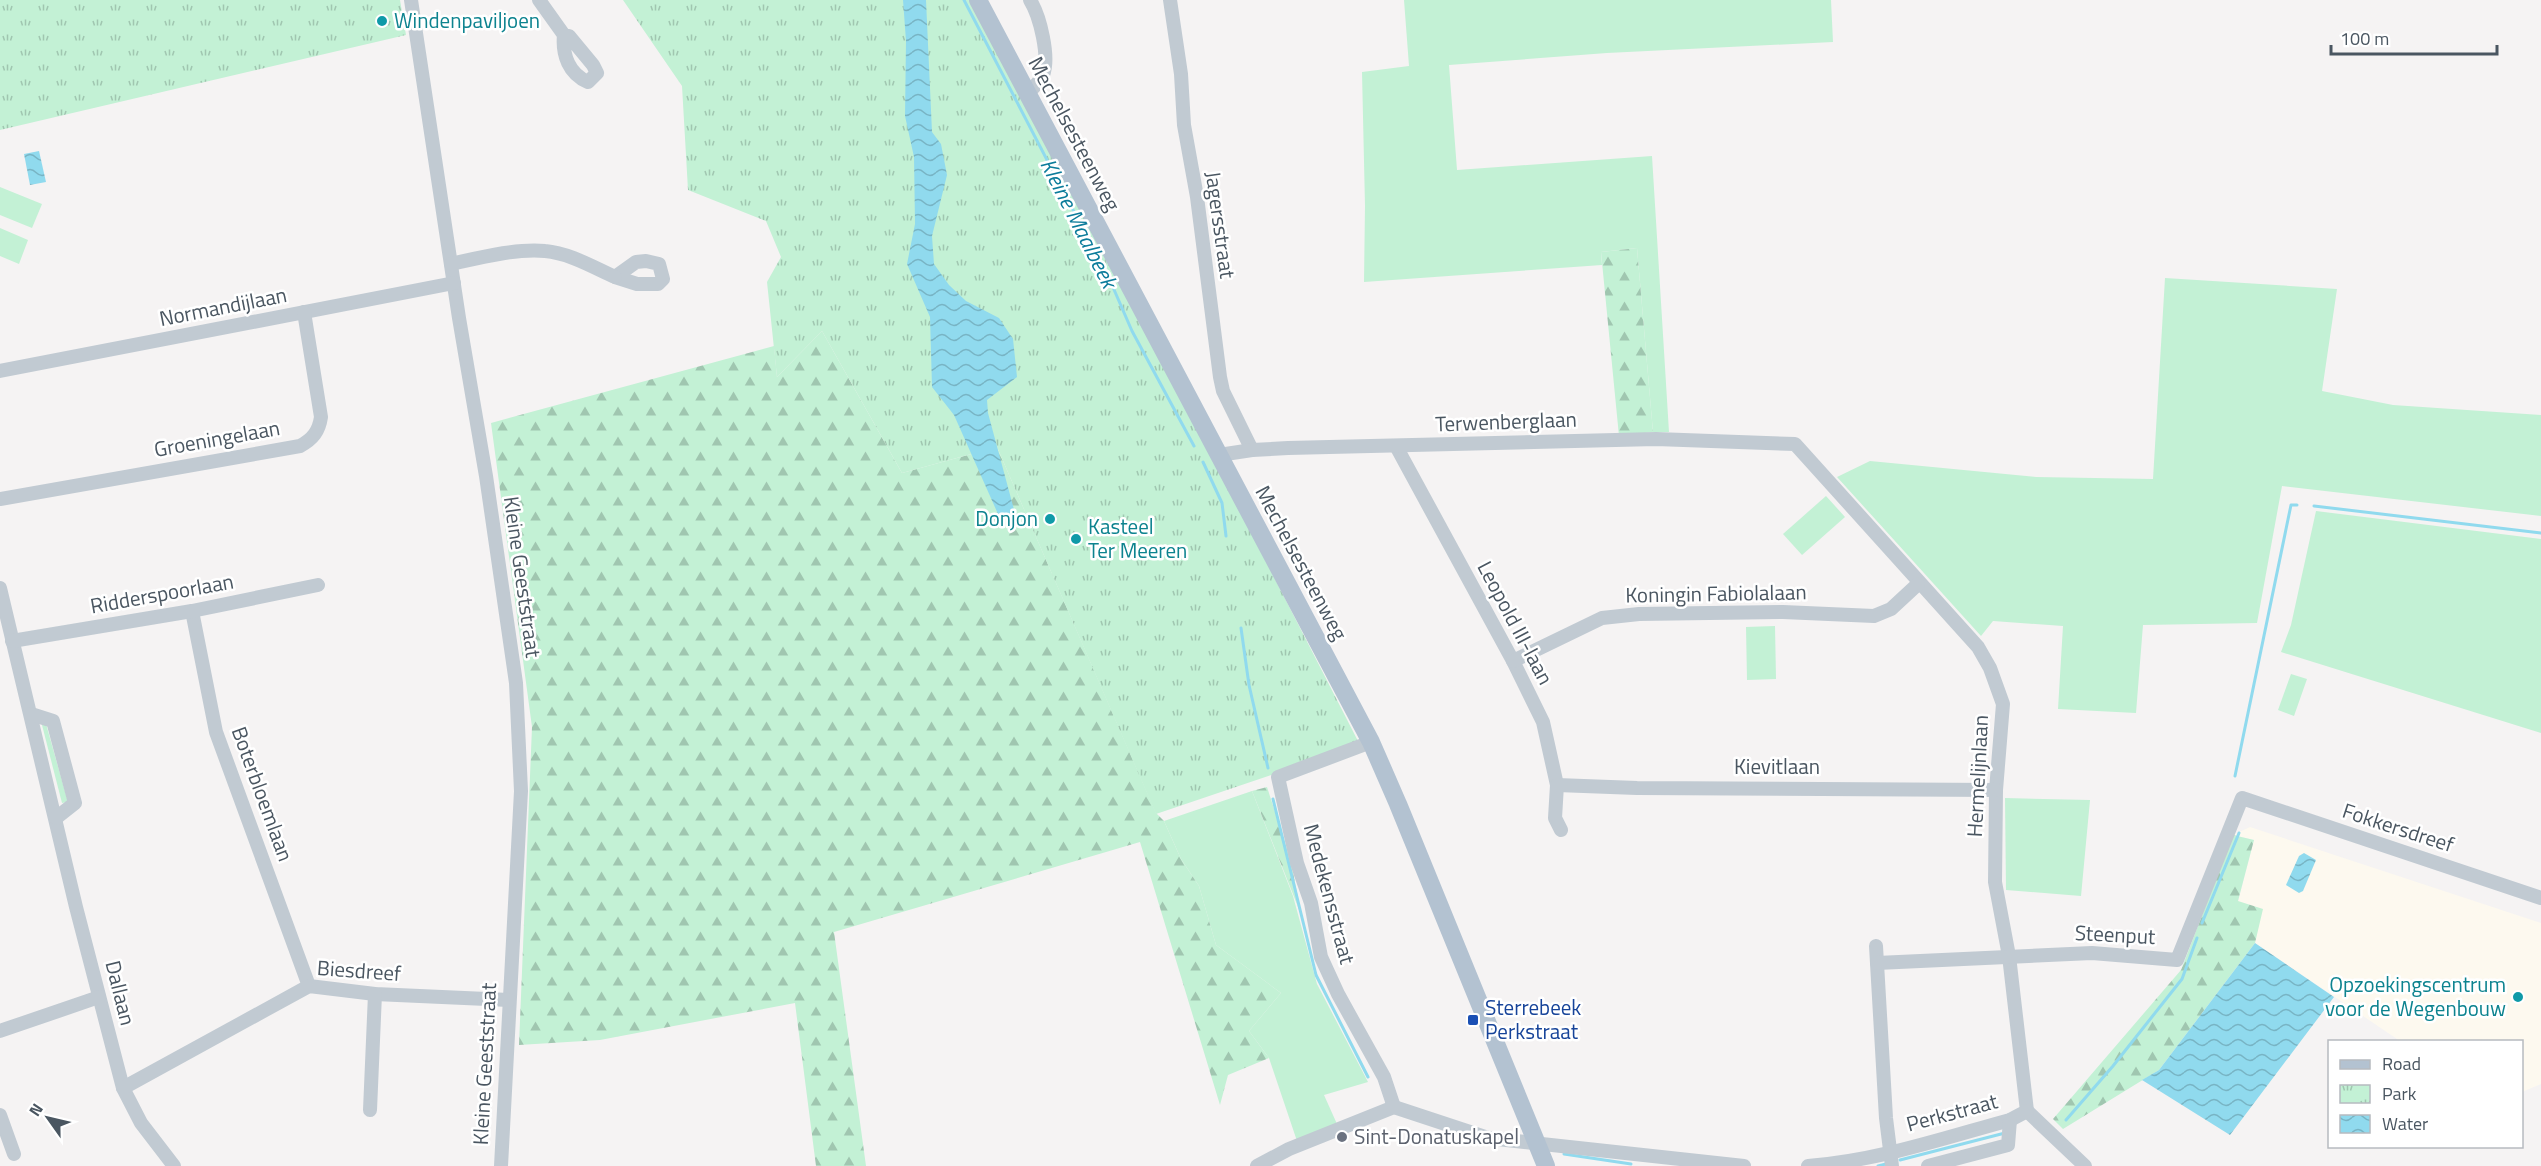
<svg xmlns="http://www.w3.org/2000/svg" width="2541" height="1166" font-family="'Titillium Web',sans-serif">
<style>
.commercial{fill:#fdf9ef}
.grass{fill:#c3f1d5}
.forest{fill:url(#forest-firs)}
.park{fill:url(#park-tufts)}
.water{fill:url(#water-waves)}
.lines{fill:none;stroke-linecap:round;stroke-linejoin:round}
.stream{stroke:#90daee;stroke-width:3}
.minor{stroke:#c1cad2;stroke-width:14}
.major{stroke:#b3c2d1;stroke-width:18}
.culture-dot{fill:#0f9aa8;stroke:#fff;stroke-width:2}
.transit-dot{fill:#1a4fb4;stroke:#fff;stroke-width:2}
.worship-dot{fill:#6b7280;stroke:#fff;stroke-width:2}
.labels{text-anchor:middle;stroke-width:5;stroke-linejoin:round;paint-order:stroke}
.culture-label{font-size:21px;fill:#0d838f;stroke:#fff;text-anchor:start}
.street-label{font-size:21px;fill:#4a5661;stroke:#fff}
.transit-label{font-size:21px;fill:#164399;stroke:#fff;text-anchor:start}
.worship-label{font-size:21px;fill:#5b616d;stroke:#fff;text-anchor:start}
.water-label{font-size:22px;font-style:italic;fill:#0c7c9b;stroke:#fff}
</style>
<defs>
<pattern id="forest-firs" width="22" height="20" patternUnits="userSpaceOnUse" patternTransform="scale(1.5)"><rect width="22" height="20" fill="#c3f1d5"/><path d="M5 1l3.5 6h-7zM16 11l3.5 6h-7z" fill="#a0c6b0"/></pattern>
<pattern id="park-tufts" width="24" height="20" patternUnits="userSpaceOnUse" patternTransform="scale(1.5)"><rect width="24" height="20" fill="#c3f1d5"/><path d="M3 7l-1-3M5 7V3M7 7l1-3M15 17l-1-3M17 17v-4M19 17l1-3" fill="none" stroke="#a0c6b0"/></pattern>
<pattern id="water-waves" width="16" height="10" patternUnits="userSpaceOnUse" patternTransform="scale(1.5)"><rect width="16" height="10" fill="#90daee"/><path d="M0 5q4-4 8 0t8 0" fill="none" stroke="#78b4c4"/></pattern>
</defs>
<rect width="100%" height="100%" fill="#f5f3f3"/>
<polygon class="commercial" points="2250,827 2541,923 2541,1084 2522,1092 2522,1042 2400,1041 2255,943 2262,909 2238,902 2254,840 2233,835"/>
<g class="grass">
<polygon points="1404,0 1831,0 1833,42 1607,53 1449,65 1457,170 1652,156 1669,432 1653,432 1637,248 1601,252 1602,265 1364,282 1365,206 1362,72 1409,66"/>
<polygon points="0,187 42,204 32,228 0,215"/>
<polygon points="0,228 28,240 19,264 0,256"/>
<polygon points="2165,278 2337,289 2322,391 2393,405 2541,415 2541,516 2282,486 2257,623 2143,625 2136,713 2058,709 2063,626 1993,621 1981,636 1837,477 1870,461 2036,477 2153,479"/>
<polygon points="1826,496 1845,517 1802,555 1783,534"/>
<polygon points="2316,511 2541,539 2541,733 2281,652 2291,625"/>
<polygon points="1775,626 1776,679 1747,680 1746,627"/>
<polygon points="2291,674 2307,679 2294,716 2278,710"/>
<polygon points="44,724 46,724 68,802 62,803 42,725"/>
<polygon points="1252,791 1293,896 1317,984 1368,1082 1324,1095 1337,1124 1297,1141 1269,1058 1249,1031 1281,993 1216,945 1199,886 1181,859 1164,821"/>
<polygon points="2005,798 2090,800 2081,896 2006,890"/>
</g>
<g class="forest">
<polygon points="1637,248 1653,432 1619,436 1601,252"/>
<polygon points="822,331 902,473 997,447 1156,813 1164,821 1181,859 1199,886 1216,945 1281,993 1249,1031 1269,1058 1228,1075 1220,1105 1140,842 834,932 866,1166 816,1166 795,1003 600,1040 519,1045 532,727 491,423 774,346 777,377"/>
<polygon points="1267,787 1290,858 1302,917 1252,791"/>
<polygon points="2233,835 2254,840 2238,901 2263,909 2255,943 2159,1070 2063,1129 2053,1119 2181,970"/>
</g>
<g class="park">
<polygon points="0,0 400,0 406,35 0,130"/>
<polygon points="623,0 973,0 1152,339 1360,745 1156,814 997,447 902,473 822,331 777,377 767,282 781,257 766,221 688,190 682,86"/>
</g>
<g class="water">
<polygon points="903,0 926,0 932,132 941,144 947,175 932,236 934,264 949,285 966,301 999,318 1013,339 1017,377 987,400 988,413 1016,517 998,514 954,415 932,387 930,317 907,264 915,224 914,157 905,116 906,41"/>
<polygon points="39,151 46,182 30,185 24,154"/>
<polygon points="2304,853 2316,860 2303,891 2299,893 2286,885 2299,856"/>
<polygon points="2255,943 2334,997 2230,1135 2142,1080 2159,1070"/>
</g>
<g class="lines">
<g class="stream">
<polyline points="964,0 1112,285 1132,331 1194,446"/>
<polyline points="1203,462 1222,503 1226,536"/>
<polyline points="2314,506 2541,533"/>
<polyline points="1241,628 1249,685 1268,768"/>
<polyline points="2235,776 2291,505 2297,505"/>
<polyline points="1273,799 1316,975 1368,1077"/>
<polyline points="2202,923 2239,833"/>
<polyline points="2066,1120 2113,1066 2182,979 2197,938"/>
<polyline points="1564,1154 1631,1164"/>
<polyline points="1900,1160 2005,1133"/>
<polyline points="1878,1166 1886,1164"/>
</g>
<g class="minor">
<polyline points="411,0 459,318 486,476 516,683 521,791 501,1166"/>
<path d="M539 0 564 35 569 36 593 65 597 73 588 82C569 74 562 55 564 35"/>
<polyline points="1170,0 1181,74 1184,125 1197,197 1220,377 1223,391 1252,450"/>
<path d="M1028 94C1032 88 1040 82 1043 75 1050 57 1040 16 1030 0"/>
<polygon points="646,261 659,264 663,279 658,284 637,284 615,277 636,262"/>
<path d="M451 264C478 258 517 248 545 251 569 253 593 267 615 277"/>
<polyline points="0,371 454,283"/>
<polyline points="1396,446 1513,661 1543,722 1557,785 1555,818 1561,830"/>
<polyline points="1219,455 1252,450 1288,448 1656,439 1795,444 1978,647 1990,668 2003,704 1996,790 1995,882 2009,956 2027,1111"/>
<path d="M0 499 300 446C313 439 319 431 321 417L304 312"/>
<polyline points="0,588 76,907 123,1088 141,1123 174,1166"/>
<polyline points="192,611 216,732 309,986"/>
<polyline points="12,641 192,611 318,585"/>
<polyline points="1513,661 1602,618 1639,614 1783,612 1874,616 1891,609 1918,584"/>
<polyline points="31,714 53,721 75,803 56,818"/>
<polyline points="1371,742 1278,777 1297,863 1311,903 1321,957 1338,994 1384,1077 1394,1107"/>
<polyline points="1557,785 1637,788 1996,790"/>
<polyline points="1876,946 1886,1118 1892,1166"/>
<polyline points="1877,963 2092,953 2177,960 2242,798 2541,898"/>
<polyline points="0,1031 99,997"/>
<polyline points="123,1088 309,986 375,994 509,1000"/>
<polyline points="370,1110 375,994"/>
<polyline points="2027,1111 2085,1166"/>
<polyline points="0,1115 14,1154"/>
<polyline points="1257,1166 1289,1149 1394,1107 1488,1138 1744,1166"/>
<path d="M1808 1166C1877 1161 1944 1138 2010 1120L2027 1111"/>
<polyline points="1928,1166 2008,1145 2010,1120"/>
</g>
<polyline class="major" points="978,0 1371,742 1398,804 1546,1166"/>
</g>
<g class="culture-dot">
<circle cx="382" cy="21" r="6"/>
<circle cx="1050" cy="519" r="6"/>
<circle cx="1076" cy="539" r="6"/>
<circle cx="2518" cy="997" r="6"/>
</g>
<rect class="transit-dot" x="1467" y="1014" width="12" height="12" rx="3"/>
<circle class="worship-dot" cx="1342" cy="1137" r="6"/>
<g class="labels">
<g class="culture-label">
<text x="394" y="28">Windenpaviljoen</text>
<text x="1038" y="526" text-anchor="end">Donjon</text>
<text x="1088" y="534">Kasteel<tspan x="1088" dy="24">Ter Meeren</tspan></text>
<text x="2506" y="992" text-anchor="end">Opzoekingscentrum<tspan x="2506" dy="24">voor de Wegenbouw</tspan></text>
</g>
<g class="street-label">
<text transform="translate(1074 134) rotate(62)" y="7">Mechelsesteenweg</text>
<text transform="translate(1220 225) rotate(82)" y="7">Jagersstraat</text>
<text transform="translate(223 307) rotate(-11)" y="7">Normandijlaan</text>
<text transform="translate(1506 422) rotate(-2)" y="7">Terwenberglaan</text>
<text transform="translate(217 439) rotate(-10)" y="7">Groeningelaan</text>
<text transform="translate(1301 563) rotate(62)" y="7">Mechelsesteenweg</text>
<text transform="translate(522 577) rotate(82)" y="7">Kleine Geeststraat</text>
<text transform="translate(162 594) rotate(-10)" y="7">Ridderspoorlaan</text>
<text transform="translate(1716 594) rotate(-1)" y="7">Koningin Fabiolalaan</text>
<text transform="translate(1515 623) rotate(62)" y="7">Leopold III-laan</text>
<text x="1777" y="774">Kievitlaan</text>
<text transform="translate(1978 776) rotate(-87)" y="7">Hermelijnlaan</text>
<text transform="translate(262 794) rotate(70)" y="7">Boterbloemlaan</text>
<text transform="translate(2398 828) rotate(18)" y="7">Fokkersdreef</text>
<text transform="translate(1329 894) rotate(75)" y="7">Medekensstraat</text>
<text transform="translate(2115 935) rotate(3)" y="7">Steenput</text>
<text transform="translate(359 971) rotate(4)" y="7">Biesdreef</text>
<text transform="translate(120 993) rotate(76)" y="7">Dallaan</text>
<text transform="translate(485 1064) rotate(-87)" y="7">Kleine Geeststraat</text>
<text transform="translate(1952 1113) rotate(-15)" y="7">Perkstraat</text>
</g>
<g class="transit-label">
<text x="1485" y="1015">Sterrebeek<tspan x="1485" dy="24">Perkstraat</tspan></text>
</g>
<g class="worship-label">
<text x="1354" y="1144">Sint-Donatuskapel</text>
</g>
<g class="water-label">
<text transform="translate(1079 223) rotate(63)" y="8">Kleine Maalbeek</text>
</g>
</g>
<rect x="2328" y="1040" width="195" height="108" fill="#ffffff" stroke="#b7bbc0" stroke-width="1.5"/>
<rect x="2340" y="1060" width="30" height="9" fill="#b3c2d1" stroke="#b7bbc0" stroke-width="1.5"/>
<text x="2382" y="1070" font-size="18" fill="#4a5661">Road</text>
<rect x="2340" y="1085" width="30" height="18" fill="url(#park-tufts)" stroke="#b7bbc0" stroke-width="1.5"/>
<text x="2382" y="1100" font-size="18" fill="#4a5661">Park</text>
<rect x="2340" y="1115" width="30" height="18" fill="url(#water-waves)" stroke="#b7bbc0" stroke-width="1.5"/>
<text x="2382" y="1130" font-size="18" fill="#4a5661">Water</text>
<g transform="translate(48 1118) rotate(304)" stroke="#ffffff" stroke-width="4.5" paint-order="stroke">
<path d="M0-4.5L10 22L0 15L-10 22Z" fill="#4a5661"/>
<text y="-9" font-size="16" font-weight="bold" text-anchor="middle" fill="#4a5661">N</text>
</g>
<path d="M2331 45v9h166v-9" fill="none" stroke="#4a5661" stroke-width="3"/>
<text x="2340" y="45" font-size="18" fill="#4a5661" stroke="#ffffff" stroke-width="4.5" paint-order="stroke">100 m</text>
</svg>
